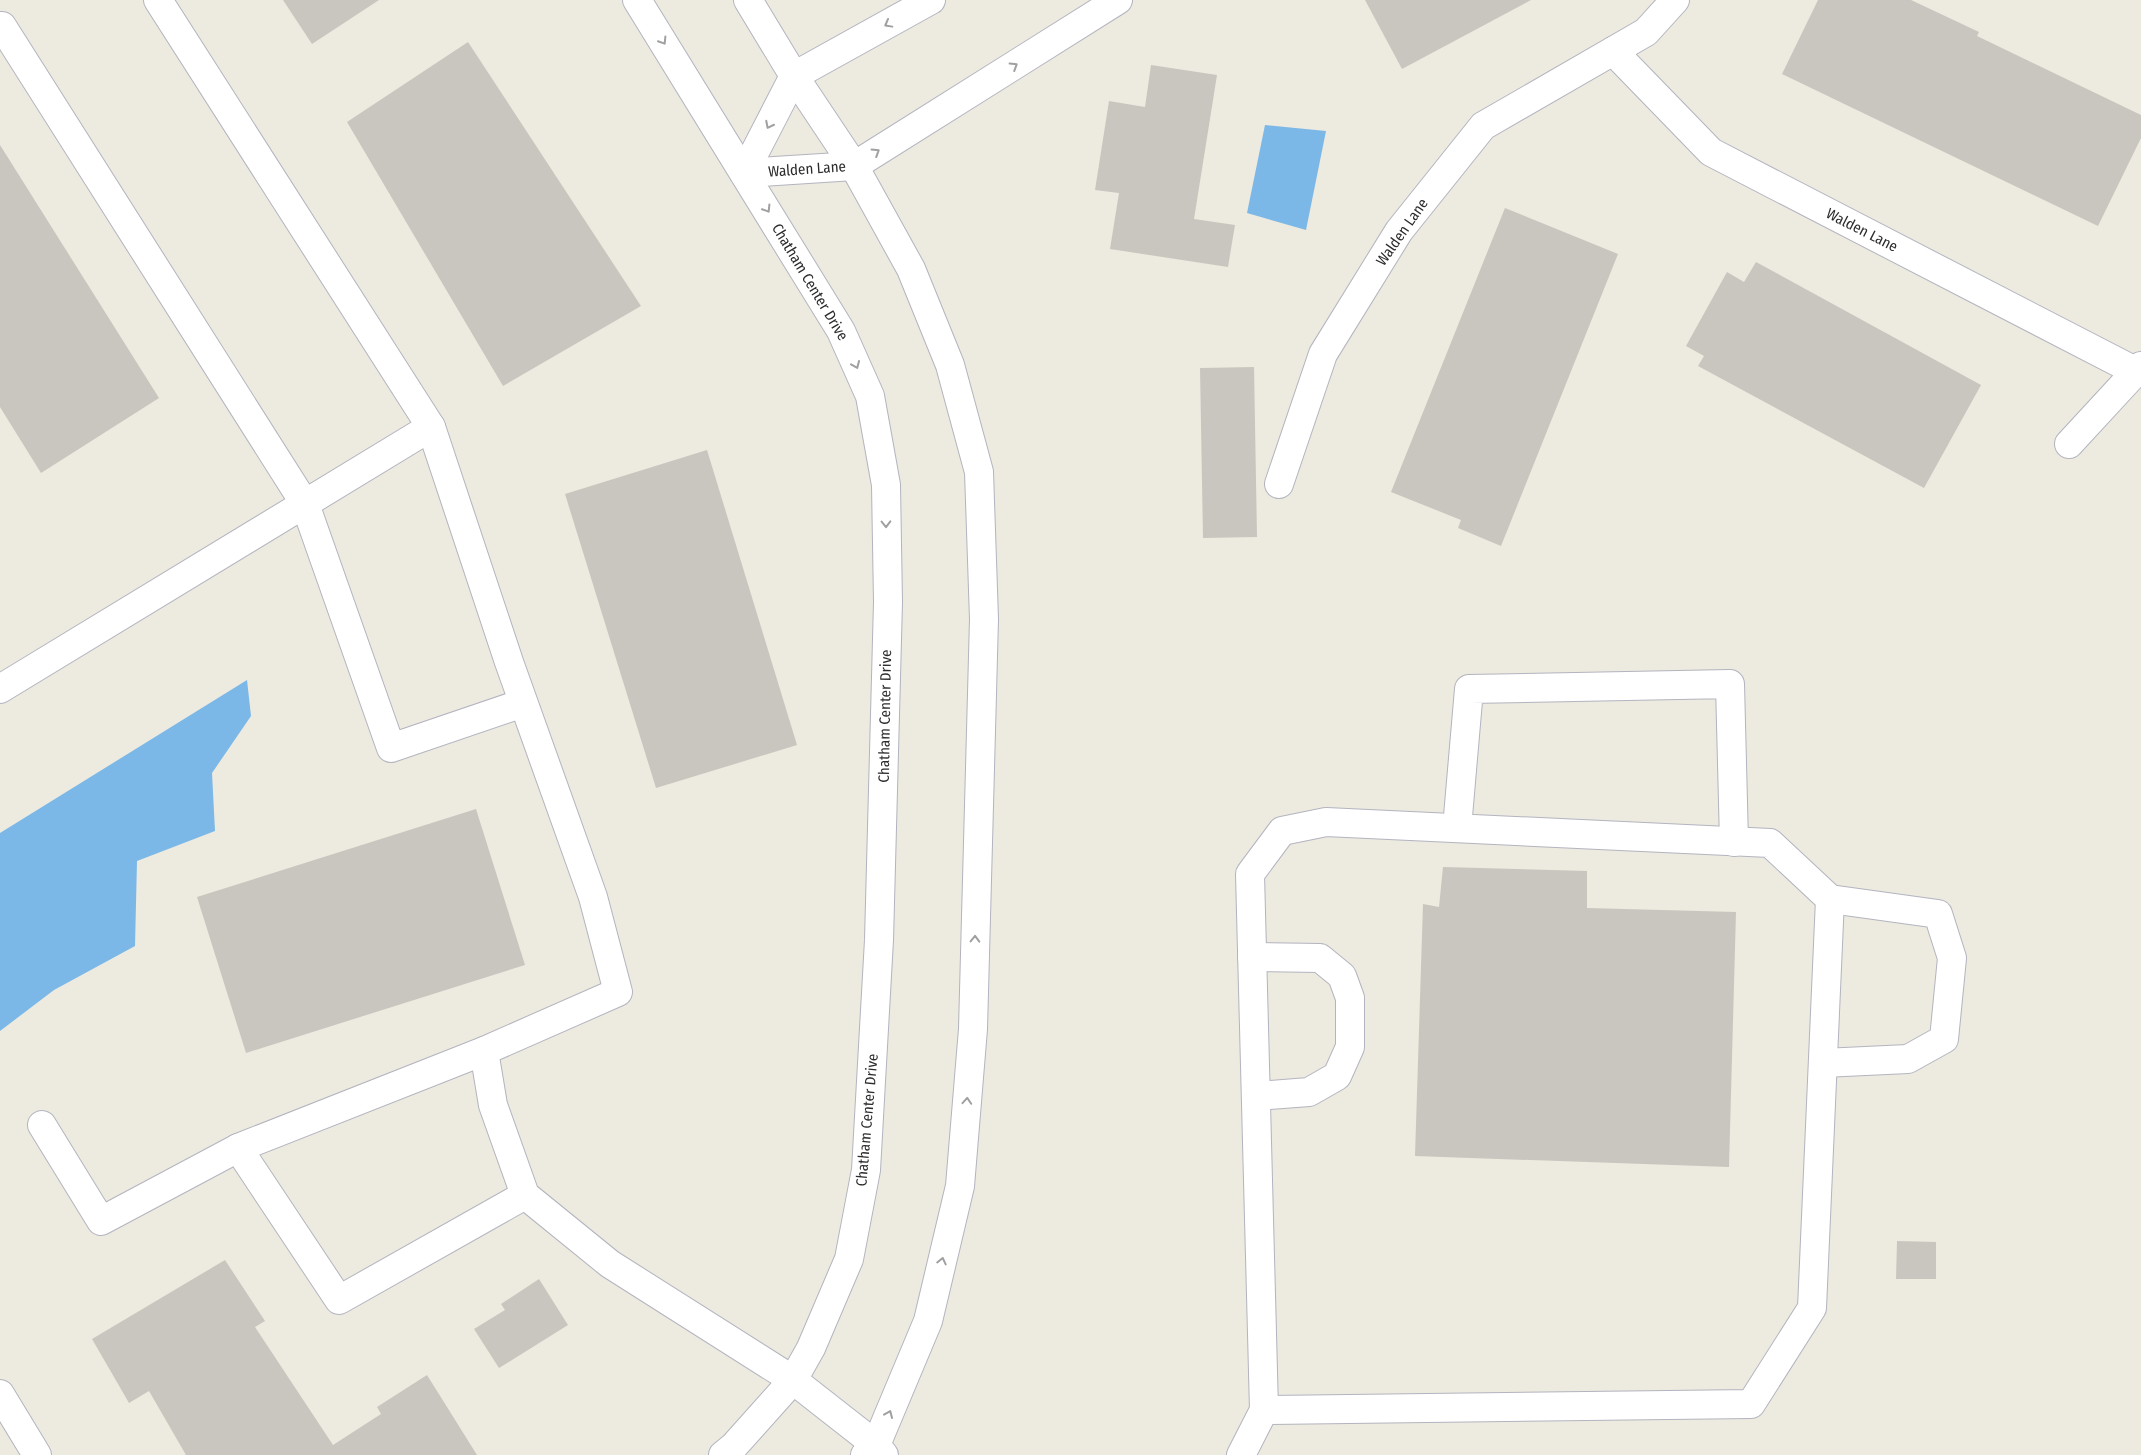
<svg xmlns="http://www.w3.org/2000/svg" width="2141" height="1455" font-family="'Fira Sans Condensed',sans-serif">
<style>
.water{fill:#7bb8e7}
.building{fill:#c9c6bf}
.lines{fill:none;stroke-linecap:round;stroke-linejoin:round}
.minor-casing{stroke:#b3b4bf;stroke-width:30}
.minor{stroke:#fff;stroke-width:28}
.oneway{stroke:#a0a0a0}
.labels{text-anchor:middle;stroke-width:5;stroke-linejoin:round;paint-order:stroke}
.street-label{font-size:15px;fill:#2c2c2c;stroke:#fff}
</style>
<rect width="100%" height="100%" fill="#edeae0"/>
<g class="water">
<polygon points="1265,125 1326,131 1306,230 1247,213"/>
<polygon points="247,680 251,716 212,773 215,831 137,861 135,946 54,990 0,1031 0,833"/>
</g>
<g class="building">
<polygon points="283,0 379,0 312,44"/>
<polygon points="1365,0 1531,0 1402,69"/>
<polygon points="1818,0 1911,0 1979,32 1977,36 2141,115 2141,138 2098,226 1782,74"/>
<polygon points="468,42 641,306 503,386 347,122"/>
<polygon points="1151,65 1217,75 1194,219 1235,225 1228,267 1110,249 1119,193 1095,190 1109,101 1145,107"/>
<polygon points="0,145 159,398 41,473 0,407"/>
<polygon points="1505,208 1618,254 1501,546 1458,528 1461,520 1391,492"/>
<polygon points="1756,262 1981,385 1924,488 1698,366 1704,356 1686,346 1727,272 1744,282"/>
<polygon points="1254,367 1257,537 1203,538 1200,368"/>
<polygon points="707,450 797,745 656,788 565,494"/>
<polygon points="476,809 525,965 246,1053 197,897"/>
<polygon points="1443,867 1587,871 1587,908 1736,912 1729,1167 1415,1156 1423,904 1439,907"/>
<polygon points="1897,1241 1936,1242 1936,1279 1896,1279"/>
<polygon points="225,1260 265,1321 255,1327 333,1445 381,1414 377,1407 427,1375 477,1455 186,1455 149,1391 129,1403 92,1339"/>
<polygon points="539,1279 568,1325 499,1368 474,1329 505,1310 501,1304"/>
</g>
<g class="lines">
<g class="minor-casing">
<g id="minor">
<polyline points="637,0 841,331 870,396 886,485 888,602 879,940 866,1170 849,1259 811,1348 793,1380 734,1446 723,1455"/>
<polyline points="748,0 794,76 854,166 911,269 950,365 979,472 984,619 973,1029 960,1186 928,1321 876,1445 865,1455"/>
<polyline points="0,27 2,26 305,504 391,748 523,703"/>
<polyline points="1613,51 1711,152 2137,372"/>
<polyline points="744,173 854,166 1118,0"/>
<polyline points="744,173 794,76 931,0"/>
<polyline points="431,427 509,662 593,897 618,992 484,1051 493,1105 525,1195 610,1264 793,1380 876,1445 884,1455"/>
<polyline points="2069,444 2141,366"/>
<polyline points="1279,484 1323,354 1399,231 1483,126 1646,32 1675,0"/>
<polyline points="0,689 431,427 158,0"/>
<polygon points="1326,822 1770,843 1830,899 1812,1308 1751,1404 1264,1410 1250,874 1282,831"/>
<polyline points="1457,828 1469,689 1730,684 1734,842"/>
<polyline points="1252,957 1320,958 1342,976 1350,998 1350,1047 1337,1076 1309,1092 1256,1096"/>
<polyline points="484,1051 238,1148 339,1300 525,1195"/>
<polyline points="1823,1063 1908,1059 1944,1039 1952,958 1938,914 1830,899"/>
<polyline points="42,1125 101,1221 238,1148"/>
<polyline points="0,1394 37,1455"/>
<polyline points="1241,1455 1264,1410"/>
</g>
</g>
<use href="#minor" class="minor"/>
</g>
<defs><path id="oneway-chevron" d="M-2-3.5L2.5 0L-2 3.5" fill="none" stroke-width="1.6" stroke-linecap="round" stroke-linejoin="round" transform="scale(1.25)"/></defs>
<g class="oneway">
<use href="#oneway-chevron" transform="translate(888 24) rotate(151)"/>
<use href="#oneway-chevron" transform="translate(663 41) rotate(58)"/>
<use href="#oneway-chevron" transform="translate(1014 66) rotate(-32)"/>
<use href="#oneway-chevron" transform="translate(769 125) rotate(117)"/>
<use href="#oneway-chevron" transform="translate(876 152) rotate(-32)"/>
<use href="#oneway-chevron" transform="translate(767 209) rotate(58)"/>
<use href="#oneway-chevron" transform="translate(856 365) rotate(67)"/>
<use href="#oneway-chevron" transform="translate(886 524) rotate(89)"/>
<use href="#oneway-chevron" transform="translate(975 939) rotate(-89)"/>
<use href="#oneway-chevron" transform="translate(967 1101) rotate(-86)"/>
<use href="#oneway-chevron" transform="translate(942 1261) rotate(-77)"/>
<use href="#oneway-chevron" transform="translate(889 1414) rotate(-67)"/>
</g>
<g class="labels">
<g class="street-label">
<text transform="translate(807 169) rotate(-4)" y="5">Walden Lane</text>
<text transform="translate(1862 230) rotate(27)" y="5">Walden Lane</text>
<text transform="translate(1402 232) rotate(-55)" y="5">Walden Lane</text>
<text transform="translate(810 282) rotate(59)" y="5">Chatham Center Drive</text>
<text transform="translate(885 716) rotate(-89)" y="5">Chatham Center Drive</text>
<text transform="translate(867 1120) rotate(-85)" y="5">Chatham Center Drive</text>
</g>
</g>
</svg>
